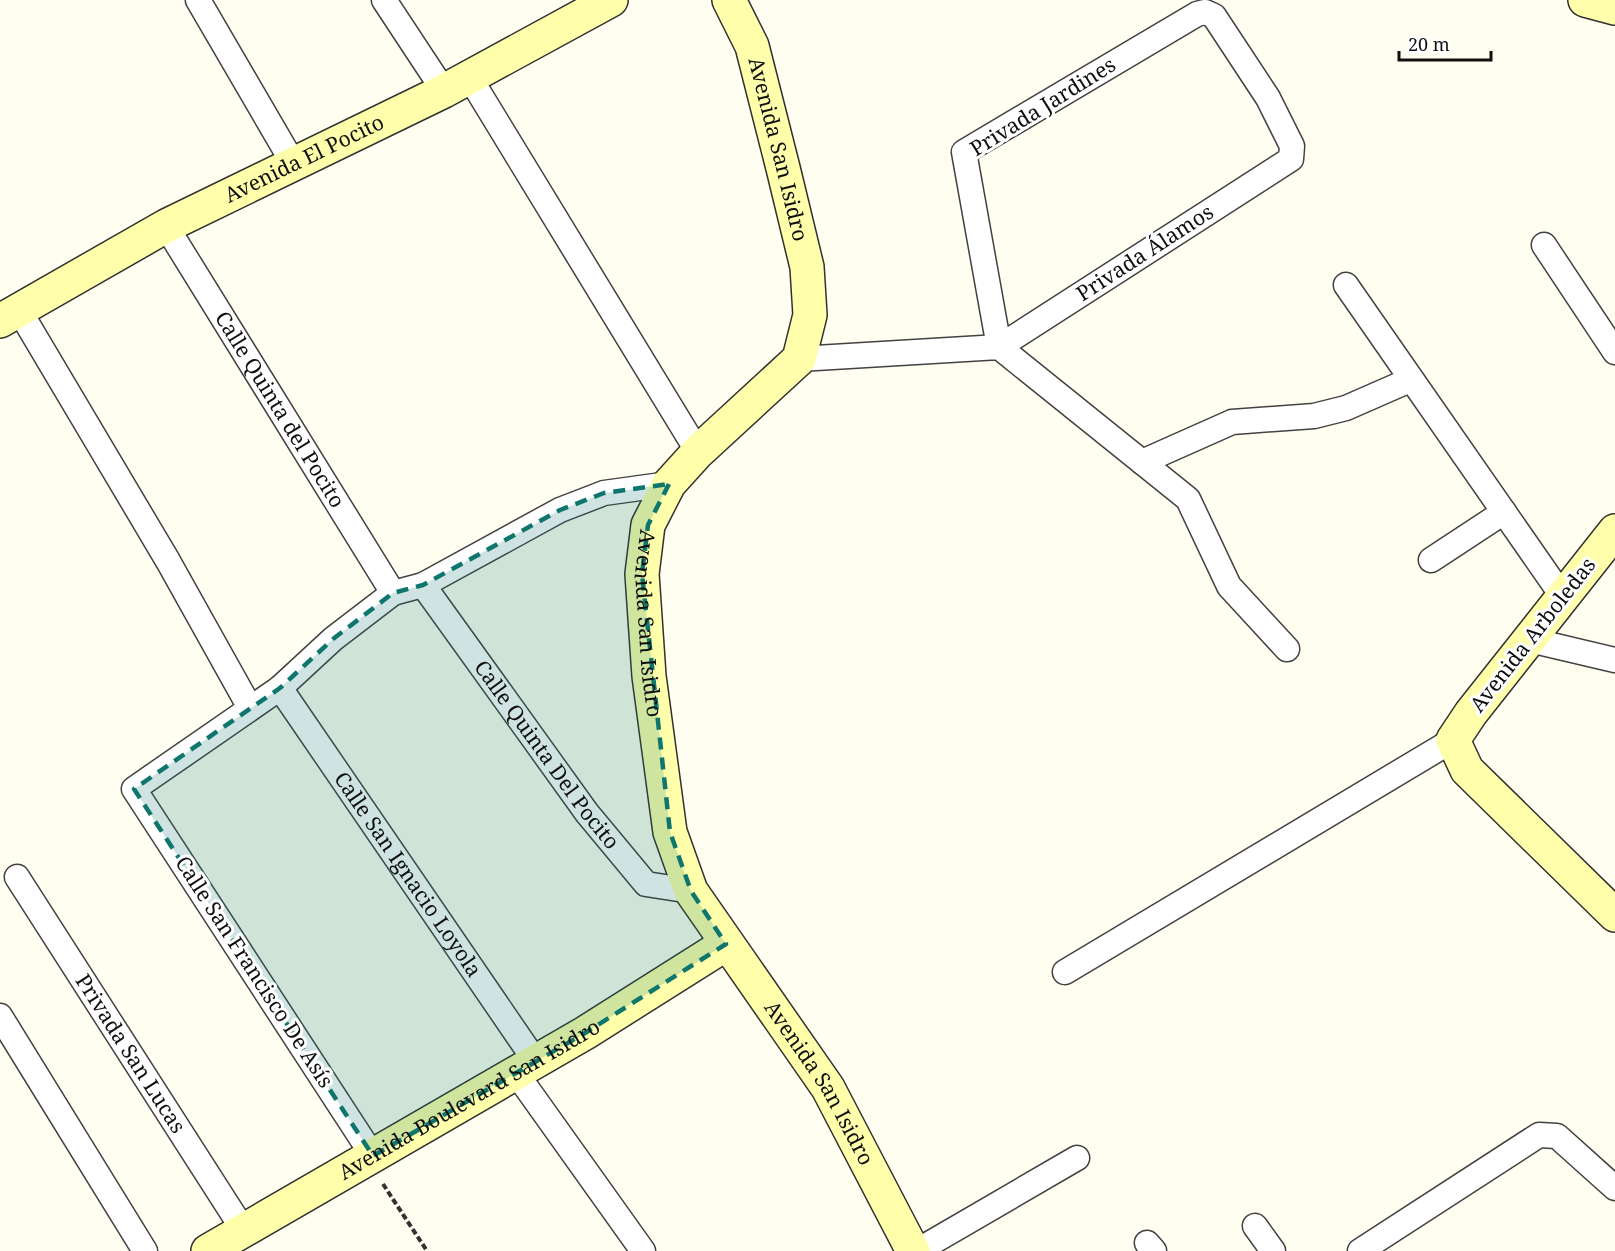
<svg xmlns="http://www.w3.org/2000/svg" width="1615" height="1251" font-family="'Noto Serif',serif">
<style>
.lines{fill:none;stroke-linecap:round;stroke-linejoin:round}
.minor-casing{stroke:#424242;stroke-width:27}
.secondary-casing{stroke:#313131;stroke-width:36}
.path{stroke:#313131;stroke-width:4;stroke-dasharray:6 3;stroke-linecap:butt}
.minor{stroke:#fff;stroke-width:24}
.secondary{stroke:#ffffab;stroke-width:33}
.marked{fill:#0f766e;fill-opacity:0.2;stroke:#0f766e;stroke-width:4.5;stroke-dasharray:12 8;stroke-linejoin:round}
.labels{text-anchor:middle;stroke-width:6;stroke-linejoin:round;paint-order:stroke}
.street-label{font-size:21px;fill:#0f0f0f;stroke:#fff}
</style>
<rect width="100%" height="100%" fill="#fffef0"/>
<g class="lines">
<g class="minor-casing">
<g id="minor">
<polyline points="198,0 293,163"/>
<polyline points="384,0 444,91"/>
<polygon points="1205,12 1214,16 1268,98 1292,146 1291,159 999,347 964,152 1197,14"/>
<polyline points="470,78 698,452"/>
<path id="s1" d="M166 226 393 593"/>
<polyline points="1544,245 1615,352"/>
<polyline points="1346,285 1563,597"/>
<polyline points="19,310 168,561 250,708"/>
<polyline points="799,359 999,347 1188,499 1229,586 1287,649"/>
<polyline points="1142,462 1232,422 1314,416 1346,408 1410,380"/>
<polyline points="1431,560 1504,512"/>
<path id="s2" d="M423 585 587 813 646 884 691 891"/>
<polyline points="1530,640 1615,660"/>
<path id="s3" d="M280 688 536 1062"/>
<path id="s4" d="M17 877 244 1231"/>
<polyline points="1065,972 1453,740"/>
<polyline points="0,1016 145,1251"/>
<polyline points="516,1073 643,1251"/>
<polyline points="373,1156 134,789 280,688 333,639 393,593 423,585 560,510 604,493 669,484"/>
<polyline points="1255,1226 1273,1251"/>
<polyline points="1147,1243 1154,1251"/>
<polyline points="917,1251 1077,1158"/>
<polyline points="1360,1251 1539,1135 1557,1136 1615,1188"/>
</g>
</g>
<g class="secondary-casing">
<g id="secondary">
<path id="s5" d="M729 0 752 46 783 168 807 267 810 315 799 359 698 452 669 484 648 525 642 574 649 676 670 832 691 891 828 1088 913 1251"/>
<polyline points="1585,0 1615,8"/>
<path id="s6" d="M0 321 166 226 444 91 611 0"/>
<polyline points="1615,531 1471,713 1453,740 1467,770 1615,915"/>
<path id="s7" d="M208 1251 585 1033 726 944"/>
</g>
</g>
<polyline class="path" points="383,1184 427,1251"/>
<use href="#minor" class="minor"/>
<use href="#secondary" class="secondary"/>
</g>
<path class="marked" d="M669 484 648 525 642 574 670 832 691 891 726 944 585 1033 373 1156 134 789 280 688 333 639 393 593 423 585 560 510 604 493Z"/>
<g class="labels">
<g class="street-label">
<text transform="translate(1043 107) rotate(-32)" y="7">Privada Jardines</text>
<text dy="7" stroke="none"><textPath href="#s5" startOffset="158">Avenida San Isidro</textPath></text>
<text dy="7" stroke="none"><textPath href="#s6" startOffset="345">Avenida El Pocito</textPath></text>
<text transform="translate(1145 253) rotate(-33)" y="7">Privada Álamos</text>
<text dy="7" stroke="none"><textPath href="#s1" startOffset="216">Calle Quinta del Pocito</textPath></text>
<text dy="7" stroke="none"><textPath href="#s5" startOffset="698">Avenida San Isidro</textPath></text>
<text transform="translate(1533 635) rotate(-52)" y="7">Avenida Arboledas</text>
<text dy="7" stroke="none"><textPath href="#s2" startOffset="210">Calle Quinta Del Pocito</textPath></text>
<text dy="7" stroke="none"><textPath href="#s3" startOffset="226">Calle San Ignacio Loyola</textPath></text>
<text transform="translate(254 972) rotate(57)" y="7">Calle San Francisco De Asís</text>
<text dy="7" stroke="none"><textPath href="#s4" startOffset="210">Privada San Lucas</textPath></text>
<text dy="7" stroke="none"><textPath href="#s5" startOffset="1202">Avenida San Isidro</textPath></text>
<text dy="7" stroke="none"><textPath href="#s7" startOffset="302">Avenida Boulevard San Isidro</textPath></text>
</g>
</g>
<path d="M1399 51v9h92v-9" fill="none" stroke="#0f0f0f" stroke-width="3"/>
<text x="1408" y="51" font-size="18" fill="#0f0f0f" stroke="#ffffff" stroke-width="4.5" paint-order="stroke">20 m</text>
</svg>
